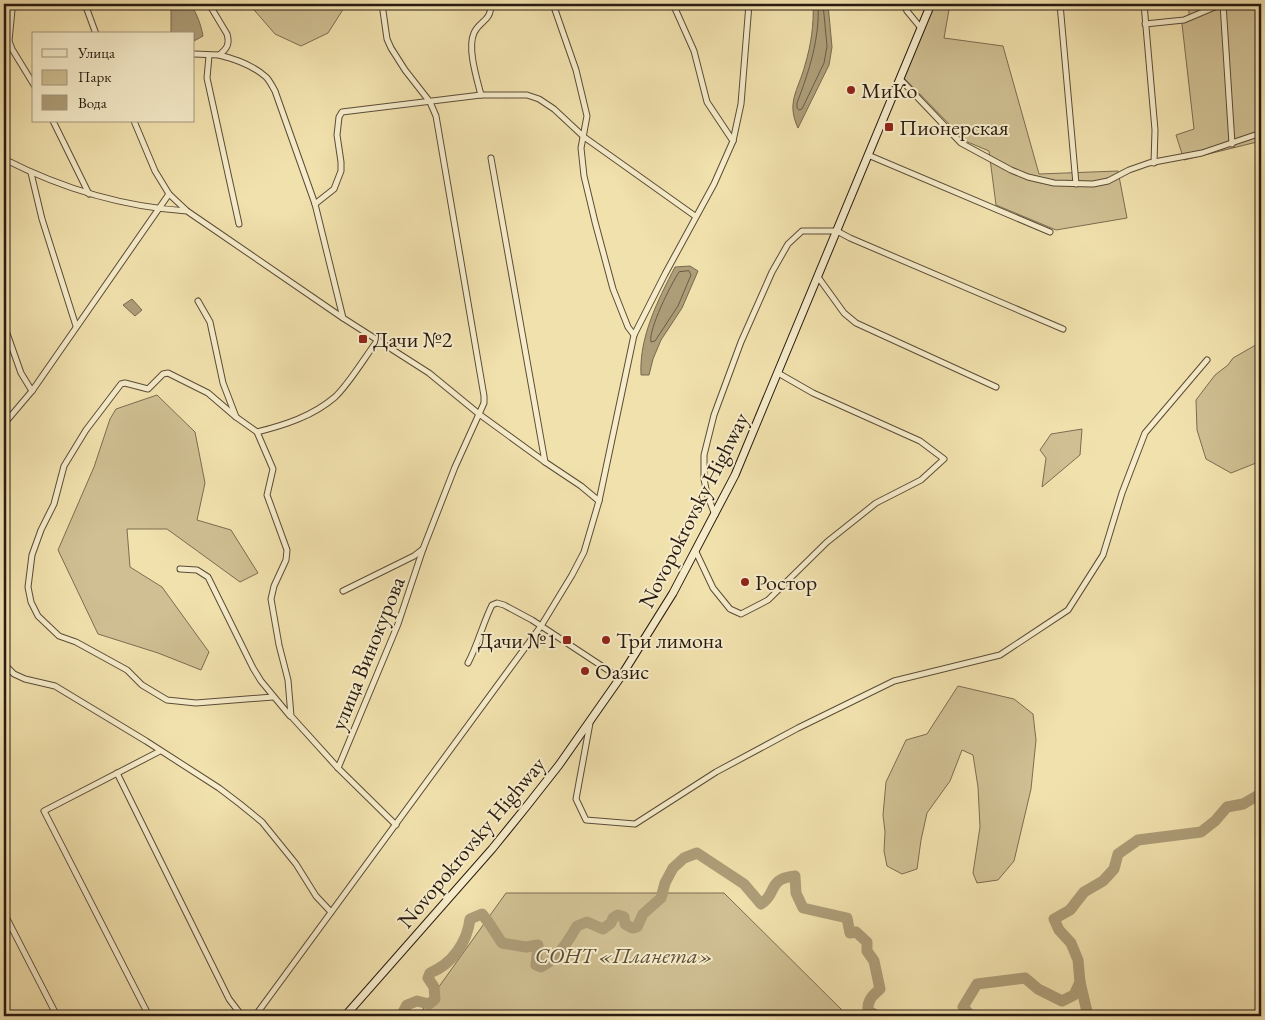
<svg xmlns="http://www.w3.org/2000/svg" width="1265" height="1020" font-family="'EB Garamond',serif">
<style>
.green{fill:#cfbf92;stroke:#7c6c52}
.water{fill:#ad9d78;stroke:#78694f}
.lines{fill:none;stroke-linecap:round;stroke-linejoin:round}
.shore{stroke:#6a5c44;stroke-width:1}
.river{stroke:#ad9d78;stroke-width:11}
.minor-casing{stroke:#5a4c38;stroke-width:7}
.secondary-casing{stroke:#281a11;stroke-width:9}
.minor{stroke:#f6ecca;stroke-width:5}
.secondary{stroke:#f6ecca;stroke-width:7}
.poi-dot{fill:#8f2418;stroke:#f6ecca;stroke-width:2}
.labels{text-anchor:middle;stroke-width:4;stroke-linejoin:round;paint-order:stroke}
.poi-label{font-size:22px;fill:#281a11;stroke:#f6ecca;text-anchor:start}
.street-label{font-size:22px;fill:#281a11;stroke:#f6ecca}
.park-label{font-size:22px;font-style:italic;fill:#5a4c38;stroke:#f6ecca}
</style>
<rect width="100%" height="100%" fill="#f1e1ad"/>
<filter id="stains"><feTurbulence type="fractalNoise" baseFrequency=".004" numOctaves="4"/><feColorMatrix values="0 0 0 0 .2 0 0 0 0 .09 0 0 0 0 .02 0 0 0 .5 -.17"/></filter>
<radialGradient id="worn" r=".72"><stop offset=".6" stop-color="#630" stop-opacity="0"/><stop offset="1" stop-color="#630" stop-opacity=".3"/></radialGradient>
<g class="green">
<polygon points="249,4 341,4 342,11 328,33 301,46 275,34"/>
<polygon points="934,4 950,4 944,38 1003,46 1039,174 1118,171 1127,218 1056,230 996,205 989,151 963,140 959,134 904,78"/>
<polygon points="1189,4 1261,4 1261,141 1184,160 1176,135 1194,129 1182,24 1189,14"/>
<polygon points="1261,342 1261,461 1231,473 1206,459 1197,430 1196,400 1215,375 1228,365 1233,358"/>
<polygon points="157,395 195,432 205,483 197,520 231,530 258,573 240,582 167,529 127,529 130,567 162,587 209,652 201,670 158,653 98,634 58,550 94,467 110,419 116,409"/>
<polygon points="1082,429 1080,455 1042,487 1046,458 1040,450 1051,434"/>
<polygon points="958,686 1014,699 1033,714 1036,740 1031,789 1014,861 998,880 977,883 973,873 980,827 978,787 973,755 962,750 950,781 927,813 921,840 917,869 902,874 887,866 884,851 885,832 883,815 886,782 906,740 927,734"/>
<polygon points="506,893 724,893 848,1016 418,1016"/>
</g>
<g class="water">
<path d="M179 4H190C197 13 201 25 203 36L194 41V34H171V8Z"/>
<path d="M813 4H828L832 47 829 65 798 128C786 102 798 91 805 65 811 45 814 25 813 4Z"/>
<path d="M690 266 698 271 682 308 661 340 653 359 649 375H641C639 337 658 300 675 267Z"/>
<polygon points="132,299 142,310 135,316 123,305"/>
</g>
<g class="lines">
<g class="shore">
<path d="M818 4C820 39 809 71 797 103V108L799 110 802 109 824 63 827 46 823 4"/>
<path d="M689 271 691 275 678 306 655 341 651 342C648 330 671 284 679 272Z"/>
</g>
<g class="river">
<path d="M401 1016 407 1005 417 1001 429 1004 435 999 434 987 428 978 430 973C452 964 467 943 470 919L482 914 489 923 502 943 526 947 538 945 536 965 541 967C558 958 567 943 577 926L587 922 603 929 611 923 613 918 618 915 624 917 625 924 632 928 637 927 643 914 661 898 665 883 673 868 684 858 697 853 744 884 761 904C778 894 766 879 795 876L796 893 803 908 847 918 850 933 856 932 867 942V951L874 961 880 989C873 995 867 1000 868 1011L878 1016"/>
<polyline points="971,1016 963,1007 977,984 1025,978 1038,989 1062,1001 1074,995 1080,982"/>
<polyline points="1088,1016 1080,982 1078,960 1071,943 1059,930 1054,919 1070,910 1084,892 1103,881 1114,869 1118,854 1138,840 1201,832 1215,821 1227,807 1243,804 1257,796 1261,795"/>
</g>
<g class="minor-casing">
<g id="minor">
<polyline points="85,4 96,34"/>
<polyline points="553,4 576,70 587,116 581,148 584,176 595,222 613,289 628,327 634,335"/>
<polyline points="673,4 694,51 707,102 733,141"/>
<polyline points="904,4 907,11 921,28"/>
<polyline points="1060,4 1076,184"/>
<polyline points="1144,4 1155,130 1154,163"/>
<polyline points="1223,4 1232,144"/>
<polyline points="12,10 9,41 12,49 34,85"/>
<polyline points="1145,24 1184,20 1222,4"/>
<path d="M194 54 219 55C227 49 230 44 227 34L209 4"/>
<path d="M219 55C235 59 254 66 266 77 270 81 272 86 275 91L315 204 343 318"/>
<polyline points="209,56 207,78 239,224"/>
<polyline points="900,79 961,143 1011,170 1028,177 1054,183 1093,184 1108,181 1129,170 1149,163 1202,153 1261,133"/>
<path d="M481 95C477 79 467 48 474 33 480 20 491 22 491 4"/>
<polyline points="53,121 89,194"/>
<polyline points="134,121 155,171 169,194 186,210"/>
<polyline points="868,155 1050,232"/>
<polyline points="491,158 545,462"/>
<path d="M4 159C61 188 123 207 187 211L343 318 429 373 479 414 545 462 581 486 599 501 584 552 572 575 541 626 255 1016"/>
<polyline points="31,173 42,219 76,326"/>
<polyline points="315,204 334,189 341,171 341,162 337,135 339,117 342,112 481,95 527,95 539,99 554,109 584,137 695,216"/>
<polyline points="818,277 844,313 856,323 996,387"/>
<path d="M198 301 210 322 223 383 236 417 257 432C285 425 313 416 335 397 349 384 365 357 377 341"/>
<polyline points="4,325 21,373 32,391"/>
<polyline points="236,417 208,393 168,373 163,374 148,389 125,383 121,384 86,430 64,466 54,504 41,530 32,555 28,587 31,602 38,616 59,636 76,642 127,670 142,685 167,700 196,703 273,697"/>
<polyline points="4,424 32,391 169,194"/>
<polyline points="257,432 273,469 267,495 287,550 286,560 274,586 271,599 279,645 288,680 291,716 338,768 396,825"/>
<polyline points="599,501 634,335 665,274 714,184 733,141 741,104 749,4"/>
<polyline points="715,515 707,494 704,479 704,455 714,415 741,342 772,272 788,244 802,231 837,231 850,238 1063,329"/>
<polyline points="696,552 713,588 730,609 741,614 768,600 827,542 876,503 921,480 944,459 920,441 813,393 778,373"/>
<polyline points="180,569 197,570 208,577 253,668 261,681 290,716"/>
<polyline points="343,591 414,556 423,549"/>
<path d="M468 663C478 644 483 623 492 605L497 603 504 605 532 620 620 678"/>
<polyline points="4,664 14,674 25,679 55,686 146,741 219,788 240,804 262,822 296,864 316,896 331,912"/>
<polyline points="590,723 576,799 586,820 635,824 716,772 798,728 894,681 1000,655 1068,610 1103,555 1122,493 1145,433 1207,360"/>
<polyline points="338,768 398,624 423,549 455,467 484,403 484,396 436,116 430,102 405,70 391,48 387,39 382,4"/>
<polyline points="117,773 229,999 242,1016"/>
<polyline points="4,913 57,1016"/>
<polyline points="149,1016 44,811 160,751"/>
</g>
</g>
<g class="secondary-casing">
<polyline id="secondary" points="345,1016 492,849 526,807 559,765 620,678 673,593 735,475 931,4"/>
</g>
<use href="#minor" class="minor"/>
<use href="#secondary" class="secondary"/>
</g>
<g class="poi-dot">
<circle cx="851" cy="90" r="5"/>
<rect x="884" y="122" width="10" height="10" rx="2.5"/>
<rect x="358" y="334" width="10" height="10" rx="2.5"/>
<circle cx="745" cy="582" r="5"/>
<rect x="562" y="635" width="10" height="10" rx="2.5"/>
<circle cx="606" cy="640" r="5"/>
<circle cx="585" cy="671" r="5"/>
</g>
<g class="labels">
<g class="poi-label">
<text x="861" y="98">МиКо</text>
<text x="899" y="135">Пионерская</text>
<text x="373" y="347">Дачи №2</text>
<text x="755" y="590">Ростор</text>
<text x="557" y="648" text-anchor="end">Дачи №1</text>
<text x="616" y="648">Три лимона</text>
<text x="595" y="679">Оазис</text>
</g>
<g class="street-label">
<text transform="translate(693 510) rotate(-63)" y="8">Novopokrovsky Highway</text>
<text transform="translate(367 653) rotate(-68)" y="8">улица Винокурова</text>
<text transform="translate(471 842) rotate(-50)" y="8">Novopokrovsky Highway</text>
</g>
<g class="park-label">
<text x="624" y="963">СОНТ «Планета»</text>
</g>
</g>
<rect width="1265" height="1020" fill="none" stroke="#f1e1ad" stroke-width="20"/>
<rect x="5" y="5" width="1255" height="1010" fill="none" stroke="#281a11" stroke-width="2.5"/>
<rect x="10" y="10" width="1245" height="1000" fill="none" stroke="#281a11"/>
<rect x="32" y="32" width="162" height="90" fill="#f6ecca" stroke="#a49880"/>
<rect x="42" y="49" width="25" height="8" fill="#f6ecca" stroke="#a49880"/>
<text x="78" y="58" font-size="15" fill="#281a11">Улица</text>
<rect x="42" y="70" width="25" height="15" fill="#cfbf92" stroke="#a49880"/>
<text x="78" y="82" font-size="15" fill="#281a11">Парк</text>
<rect x="42" y="95" width="25" height="15" fill="#ad9d78" stroke="#a49880"/>
<text x="78" y="108" font-size="15" fill="#281a11">Вода</text>
<rect width="100%" height="100%" filter="url(#stains)"/>
<rect width="100%" height="100%" fill="url(#worn)"/>
</svg>
